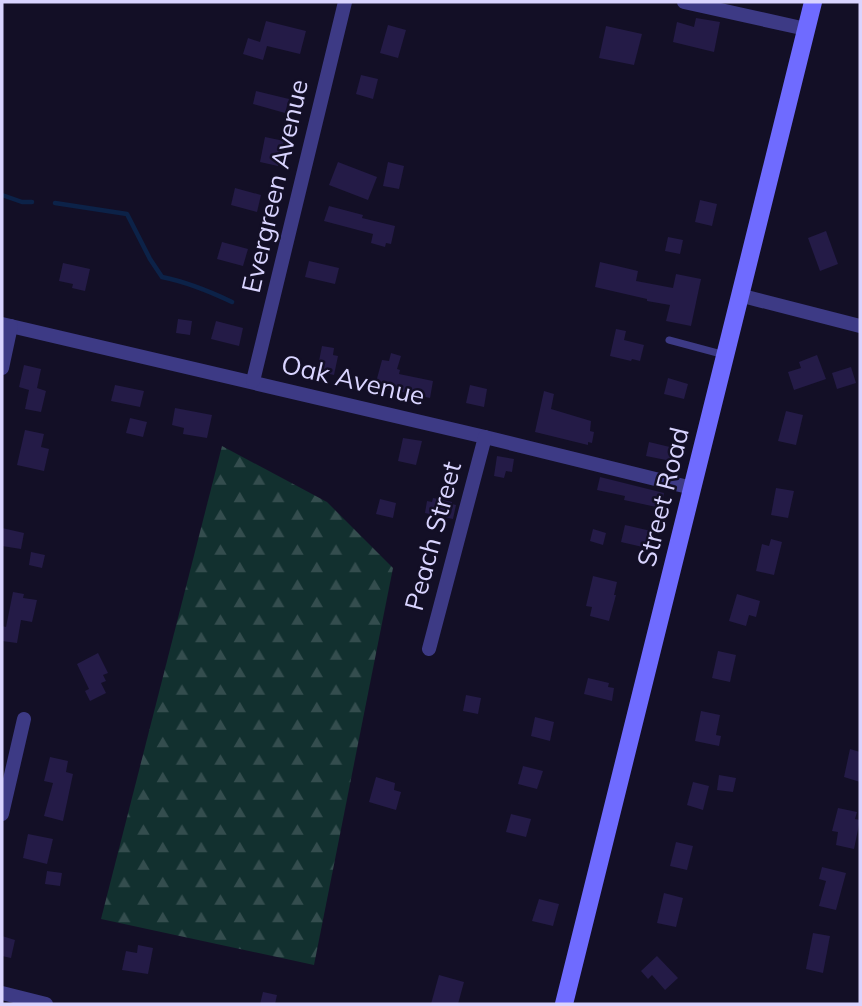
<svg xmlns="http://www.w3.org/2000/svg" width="862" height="1006" font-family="Mulish,sans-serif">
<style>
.forest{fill:url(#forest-firs)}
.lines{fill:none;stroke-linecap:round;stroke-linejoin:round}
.stream{stroke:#0c2248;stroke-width:4.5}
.building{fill:#241b47}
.lane{stroke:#3d3a85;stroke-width:7}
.street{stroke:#3d3a85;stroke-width:14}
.secondary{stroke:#6f6bff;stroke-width:18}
.labels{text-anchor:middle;stroke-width:5;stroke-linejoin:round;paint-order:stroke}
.street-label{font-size:26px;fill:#d9d4ff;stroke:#130f26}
</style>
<defs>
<pattern id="forest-firs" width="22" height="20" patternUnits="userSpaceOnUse" patternTransform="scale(1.75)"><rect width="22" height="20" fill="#12302f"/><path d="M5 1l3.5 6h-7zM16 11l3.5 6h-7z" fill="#344d4e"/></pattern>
</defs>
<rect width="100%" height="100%" fill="#130f26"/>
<polygon class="forest" points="222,446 327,502 393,568 314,965 101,919"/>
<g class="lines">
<g class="stream">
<polyline points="2,195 22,202 32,202"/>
<path d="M55 203 127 214 150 259 162 277C187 282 209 291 232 302"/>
</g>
</g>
<g class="building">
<polygon points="696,18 720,22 714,52 673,42 677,22 694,27"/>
<polygon points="266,21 306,31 300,54 267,46 263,60 243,54 248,38 260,42"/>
<polygon points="388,25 406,30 398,58 380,53"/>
<polygon points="606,26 642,34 634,65 599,58"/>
<polygon points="361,75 378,79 373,99 356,94"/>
<polygon points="256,91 289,99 285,113 253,104"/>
<polygon points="265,137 284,141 278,166 260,162"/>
<polygon points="338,162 377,177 368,200 329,185"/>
<polygon points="388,162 404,166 399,189 383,186"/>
<polygon points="235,188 261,195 257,212 231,205"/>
<polygon points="700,200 717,204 712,226 695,222"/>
<polygon points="329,206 363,215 362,218 395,226 391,244 386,243 385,247 371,243 373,234 324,221"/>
<polygon points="826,231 838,264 820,271 808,238"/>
<polygon points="668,237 683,240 680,254 665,251"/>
<polygon points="222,242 248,249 243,266 217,259"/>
<polygon points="309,261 339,268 335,284 305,277"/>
<polygon points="600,262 638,271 636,281 673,288 676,274 701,279 691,326 666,321 670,305 647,301 647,299 595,287"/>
<polygon points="63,263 90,269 85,291 72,288 73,284 59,281"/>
<polygon points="178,319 192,321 190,335 176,333"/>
<polygon points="216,321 243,328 239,346 211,339"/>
<polygon points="616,329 626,331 624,340 644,345 640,361 632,359 631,361 610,356"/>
<polygon points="322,346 334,348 333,355 338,356 334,375 317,371"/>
<polygon points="391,353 401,356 397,369 400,370 399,374 433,381 430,398 375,386 382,360 389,361"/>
<polygon points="817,355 826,379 794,390 788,372 801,368 799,362"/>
<polygon points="24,365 41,369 37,388 46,391 41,412 25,409 29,390 19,387"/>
<polygon points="851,367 856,383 837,389 832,373"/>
<polygon points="668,378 688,384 684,399 664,394"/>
<polygon points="115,385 144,391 140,407 111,401"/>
<polygon points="470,385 487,389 484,407 466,403"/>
<polygon points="544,391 554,394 551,409 591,421 590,431 594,432 592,443 588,442 588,445 535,432"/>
<polygon points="175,408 212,415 207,438 183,434 184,428 172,425"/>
<polygon points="786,411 803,415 796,445 778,441"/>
<polygon points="130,418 147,422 143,437 126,433"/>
<polygon points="25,430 44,434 41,447 49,449 44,471 17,465"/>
<polygon points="403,438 422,441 416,465 398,461"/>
<polygon points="649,442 674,448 671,461 646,456"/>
<polygon points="497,456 514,459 512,472 506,471 504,478 494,476"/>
<polygon points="600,477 664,493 661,508 624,500 625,496 597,490"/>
<polygon points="776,488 794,491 788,518 771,515"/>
<polygon points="433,498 452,502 452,504 456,505 453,519 425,513 427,501 432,502"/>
<polygon points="380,499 396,503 393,518 376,514"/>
<polygon points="625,525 651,531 647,548 621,542"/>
<polygon points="2,528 24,533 21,549 2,546"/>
<polygon points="593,529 606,533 603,545 590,541"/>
<polygon points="771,539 782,542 774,575 756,571 762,544 769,546"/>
<polygon points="31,552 45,555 42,568 29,565"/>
<polygon points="593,576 617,582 614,595 616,595 609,621 590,616 592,607 586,606"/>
<polygon points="13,592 24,594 23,598 37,600 32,622 21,620 17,643 2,641 2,626 6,627"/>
<polygon points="737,594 760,601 756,617 749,615 746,626 729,621"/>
<polygon points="718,651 736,655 730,682 712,678"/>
<polygon points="98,653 108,673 103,675 106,681 101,683 106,693 90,701 85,691 89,689 77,664"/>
<polygon points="588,678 609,683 608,687 614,688 612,701 584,694"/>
<polygon points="466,695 481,698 478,714 463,711"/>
<polygon points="701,711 720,715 716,735 721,736 719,746 695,741"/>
<polygon points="535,717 554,722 550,741 531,736"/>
<polygon points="850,749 860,752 860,782 844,777"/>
<polygon points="50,757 68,761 66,772 73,774 63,821 44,816 53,783 44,781"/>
<polygon points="523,766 543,771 537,789 518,784"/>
<polygon points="719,775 736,778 733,792 717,790"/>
<polygon points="376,777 395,783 394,790 401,792 396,810 369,802"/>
<polygon points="693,782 709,786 703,810 687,805"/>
<polygon points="838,808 857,812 855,819 860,820 854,849 836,845 838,832 832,831"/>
<polygon points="511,814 531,819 526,837 506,832"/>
<polygon points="28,834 53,839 47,864 23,858"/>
<polygon points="676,842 693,846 687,870 670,866"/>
<polygon points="822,867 846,873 836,910 819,906 826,881 819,879"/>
<polygon points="47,871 62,873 60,886 45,884"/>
<polygon points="664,893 683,898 676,927 657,923"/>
<polygon points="539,899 559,904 553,926 532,921"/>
<polygon points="813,933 830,936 823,973 806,969"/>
<polygon points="2,936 15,940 11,958 2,956"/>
<polygon points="138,945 153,948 148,974 122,970 126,951 137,953"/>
<polygon points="657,956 678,978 665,990 652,975 648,979 641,971"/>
<polygon points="439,975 464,982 458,1004 431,1004"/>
<polygon points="263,992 277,995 275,1004 260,1004"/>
</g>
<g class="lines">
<polyline class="lane" points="669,340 725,355"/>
<g class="street">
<polyline points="684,2 806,29"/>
<polyline points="739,295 860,326"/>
<polyline points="2,324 485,437 692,488"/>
<polyline points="2,368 11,326"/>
<polyline points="253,381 345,2"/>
<polyline points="429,649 485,437"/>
<polyline points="2,814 24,719"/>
<polyline points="2,993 46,1004"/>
</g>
<polyline class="secondary" points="564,1004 813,2"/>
</g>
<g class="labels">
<g class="street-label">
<text transform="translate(275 186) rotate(-77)" y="9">Evergreen Avenue</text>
<text transform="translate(353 380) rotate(13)" y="9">Oak Avenue</text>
<text transform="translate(663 497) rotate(-76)" y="9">Street Road</text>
<text transform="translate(433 536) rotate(-75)" y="9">Peach Street</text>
</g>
</g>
<rect width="862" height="1006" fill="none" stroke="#d9d4ff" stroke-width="7"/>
</svg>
